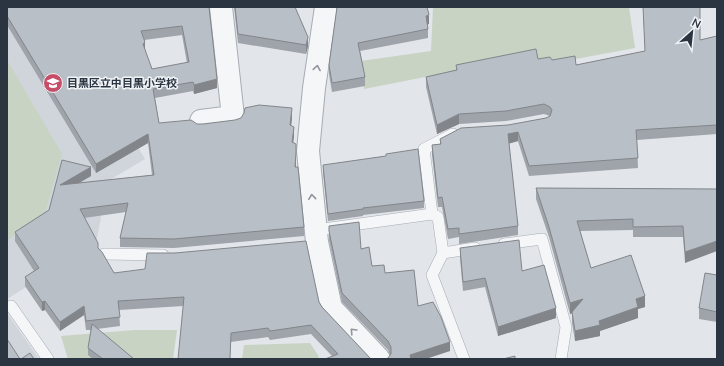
<svg xmlns="http://www.w3.org/2000/svg" width="724" height="366" font-family="Mulish,'Noto Sans JP',sans-serif">
<style>
.built{fill:#d0d5db}
.green{fill:#c8d3c3}
.lines{fill:none;stroke-linecap:round;stroke-linejoin:round}
.lane-casing{stroke:#a7acb4;stroke-width:12}
.street-casing{stroke:#a7acb4;stroke-width:24}
.lane{stroke:#f4f6f8;stroke-width:11}
.street{stroke:#f4f6f8;stroke-width:22}
.wall{fill:#9fa4aa;fill-rule:evenodd}
.shaded-wall{fill:#82868b}
.building{fill:#b9bfc6;stroke:#82868b;fill-rule:evenodd}
.oneway{stroke:#90959c}
.labels{text-anchor:middle;stroke-width:3;stroke-linejoin:round;paint-order:stroke}
.poi-label{font-size:11px;font-weight:bold;fill:#2b3441;stroke:#f1f4f7;text-anchor:start}
</style>
<rect width="100%" height="100%" fill="#e2e5ea"/>
<g class="built">
<polygon points="7,7 55,7 145,159 108,181 96,243 7,299"/>
<polygon points="7,313 39,359 7,359"/>
</g>
<g class="green">
<polygon points="433,7 629,7 635,48 538,66 536,55 364,89 361,61 431,51"/>
<polygon points="7,60 62,154 44,217 7,240"/>
<polygon points="134,330 177,330 173,359 68,359 61,336"/>
<polygon points="310,343 318,355 319,359 242,359 244,345"/>
</g>
<g class="lines">
<g class="lane-casing">
<g id="lane">
<polyline points="432,214 424,149 453,134"/>
<polyline points="316,230 432,214 438,217 443,253"/>
<polyline points="504,244 542,239 566,327 561,359"/>
<polyline points="104,254 163,255"/>
<polyline points="11,306 48,359"/>
<polyline points="464,359 432,275 443,253 475,248"/>
</g>
</g>
<g class="street-casing">
<g id="street">
<polyline points="326,7 314,88 308,151 317,242 331,308 379,359"/>
<polyline points="201,121 233,117 221,7"/>
</g>
</g>
<use href="#lane" class="lane"/>
<use href="#street" class="street"/>
</g>
<g class="wall">
<path d="M7 7H209L217 88 194 94 193 91 155 98 159 123 197 124H203L292 118 291 126 294 136 293 143 296 161V167L304 227V236L174 248 120 247V238L126 212 84 218 98 248 114 273 319 302 322 307 370 359 332 356 311 334 270 340 268 337 231 342 183 306 119 310 120 326 97 329 134 359H93L88 355V348L91 330H86L84 315 60 331 45 310 42 311 25 286V277L34 271 15 241V232L49 210 62 160 91 176 79 183 152 175 148 143 96 173 7 25ZM182 35 187 63 152 69 145 50 144 40Z"/>
<polygon points="234,7 295,7 308,46 306,54 238,43"/>
<polygon points="337,7 429,24 427,24 428,29 428,38 360,51 365,77 365,86 332,92 329,74 329,65"/>
<polygon points="643,7 700,7 700,40 717,36 717,134 637,140 638,168 529,176 518,141 509,143 518,226 518,235 459,244 459,237 448,239 442,207 438,207 432,155 432,145 440,144 440,139 546,118 550,116 544,114 506,121 459,124 437,134 426,87 426,77 456,70 456,65 538,59 552,60 576,65 645,51"/>
<polygon points="323,165 424,201 424,208 363,215 363,216 328,221 323,172"/>
<polygon points="536,188 717,189 685,263 683,237 633,237 633,230 580,231 591,268 645,307 638,309 638,318 600,331 600,336 575,341 572,323 572,313 570,314 549,237 536,199"/>
<polygon points="329,226 361,249 372,266 385,273 418,306 450,351 390,355 388,350 342,302 329,240"/>
<polygon points="460,248 522,271 556,318 498,336 485,287 463,291 460,258"/>
<polygon points="717,275 717,322 699,319 699,308"/>
</g>
<g class="shaded-wall">
<polygon points="429,15 429,24 426,25 426,16"/>
<polygon points="308,37 308,46 306,54 306,45"/>
<polygon points="145,42 145,51 143,44"/>
<polygon points="217,79 217,88 194,94 194,85"/>
<polygon points="292,108 292,118 290,134 290,125"/>
<polygon points="459,114 459,124 437,134 437,125"/>
<polygon points="294,127 294,136 292,151 292,142"/>
<polygon points="518,132 518,141 508,144 508,134"/>
<polygon points="148,134 148,143 96,173 96,164"/>
<polygon points="296,152 296,161 295,176 295,167"/>
<polygon points="91,167 91,176 60,194 60,185"/>
<polygon points="717,241 717,251 685,263 685,252"/>
<polygon points="645,296 645,307 638,309 638,318 600,331 600,336 575,341 575,331 599,321 636,299"/>
<polygon points="583,299 583,309 570,314 570,303"/>
<polygon points="45,301 45,310 42,311 42,302"/>
<polygon points="84,306 84,315 60,331 60,322"/>
<polygon points="556,308 556,318 498,336 498,327"/>
<polygon points="450,342 450,351 426,359 410,359 410,355"/>
</g>
<g class="building">
<path d="M7 7H209L217 79 194 85 193 82 153 89 159 123 191 120 197 124H203L235 120 241 118 244 113 245 108 259 105 292 108 290 125 294 127 292 142 296 144V152L295 167H298L304 227 174 239 120 238 128 203 80 209 98 243V248L102 252 114 273 145 269 147 253H175L306 241 319 302 322 307 371 359H325L338 354 311 325 270 331 268 328 231 333 230 359H178L184 297 118 301 120 317 86 321 84 306 60 322 45 301 42 302 25 277 39 268 15 232 49 210 62 160 91 167 60 185 154 175 148 134 96 164 7 16ZM182 26 189 62 152 69 143 44 145 42 141 31Z"/>
<polygon points="235,7 295,7 308,37 306,45 238,34"/>
<polygon points="337,7 427,7 429,15 426,16 428,29 358,43 365,77 332,83 329,65"/>
<polygon points="643,7 700,7 700,40 717,36 717,125 636,130 638,158 529,166 518,132 508,134 518,226 459,234 459,228 448,229 442,197 438,198 432,145 441,144 440,139 461,128 508,125 546,118 550,116 552,110 550,107 544,104 506,111 459,114 437,125 426,77 457,70 456,65 536,49 538,59 550,57 552,60 575,56 576,65 645,51"/>
<polygon points="418,149 424,201 363,208 363,209 328,214 323,165 386,156 386,154"/>
<polygon points="536,188 717,189 717,241 685,252 683,226 633,227 633,219 577,221 591,268 631,255 645,296 636,299 638,307 599,321 600,325 575,331 572,312 583,299 570,303 549,227"/>
<polygon points="359,222 361,249 369,247 372,266 384,265 385,273 414,270 418,306 433,302 441,317 450,342 410,355 411,359 387,359 391,354 391,347 388,341 342,293 329,231 329,226"/>
<polygon points="519,240 522,271 544,265 556,308 498,327 485,278 463,282 460,248"/>
<polygon points="705,273 717,275 717,312 699,308"/>
<polygon points="92,324 134,359 103,359 88,348"/>
<polygon points="7,339 20,359 7,359"/>
<polygon points="30,353 34,359 21,359"/>
<polygon points="515,356 515,359 503,359"/>
</g>
<defs><path id="oneway-chevron" d="M-2-3.5L2.5 0L-2 3.5" fill="none" stroke-width="1.6" stroke-linecap="round" stroke-linejoin="round"/></defs>
<g class="oneway">
<use href="#oneway-chevron" transform="translate(317 68) rotate(-81)"/>
<use href="#oneway-chevron" transform="translate(312 197) rotate(-96)"/>
<use href="#oneway-chevron" transform="translate(353 331) rotate(-134)"/>
</g>
<defs>
<g id="school-disc" transform="scale(1)"><circle r="9.5" fill="#c74e68" stroke="#f1f4f7"/><path d="M0-5L7-2L0 1L-7-2ZM-4 1L0 2.5L4 1V4Q0 6-4 4Z" fill="#fff"/></g>
</defs>
<g fill-rule="evenodd">
<use href="#school-disc" x="53" y="83"/>
</g>
<g class="labels">
<g class="poi-label">
<text x="67" y="87">目黒区立中目黒小学校</text>
</g>
</g>
<rect width="724" height="366" fill="none" stroke="#2b3441" stroke-width="16"/>
<g transform="translate(692 32) rotate(27)" stroke="#f1f4f7" stroke-width="3" paint-order="stroke">
<path d="M0-3L7 15L0 10L-7 15Z" fill="#2b3441"/>
<text y="-6" font-size="11" font-weight="bold" text-anchor="middle" fill="#2b3441">N</text>
</g>
</svg>
